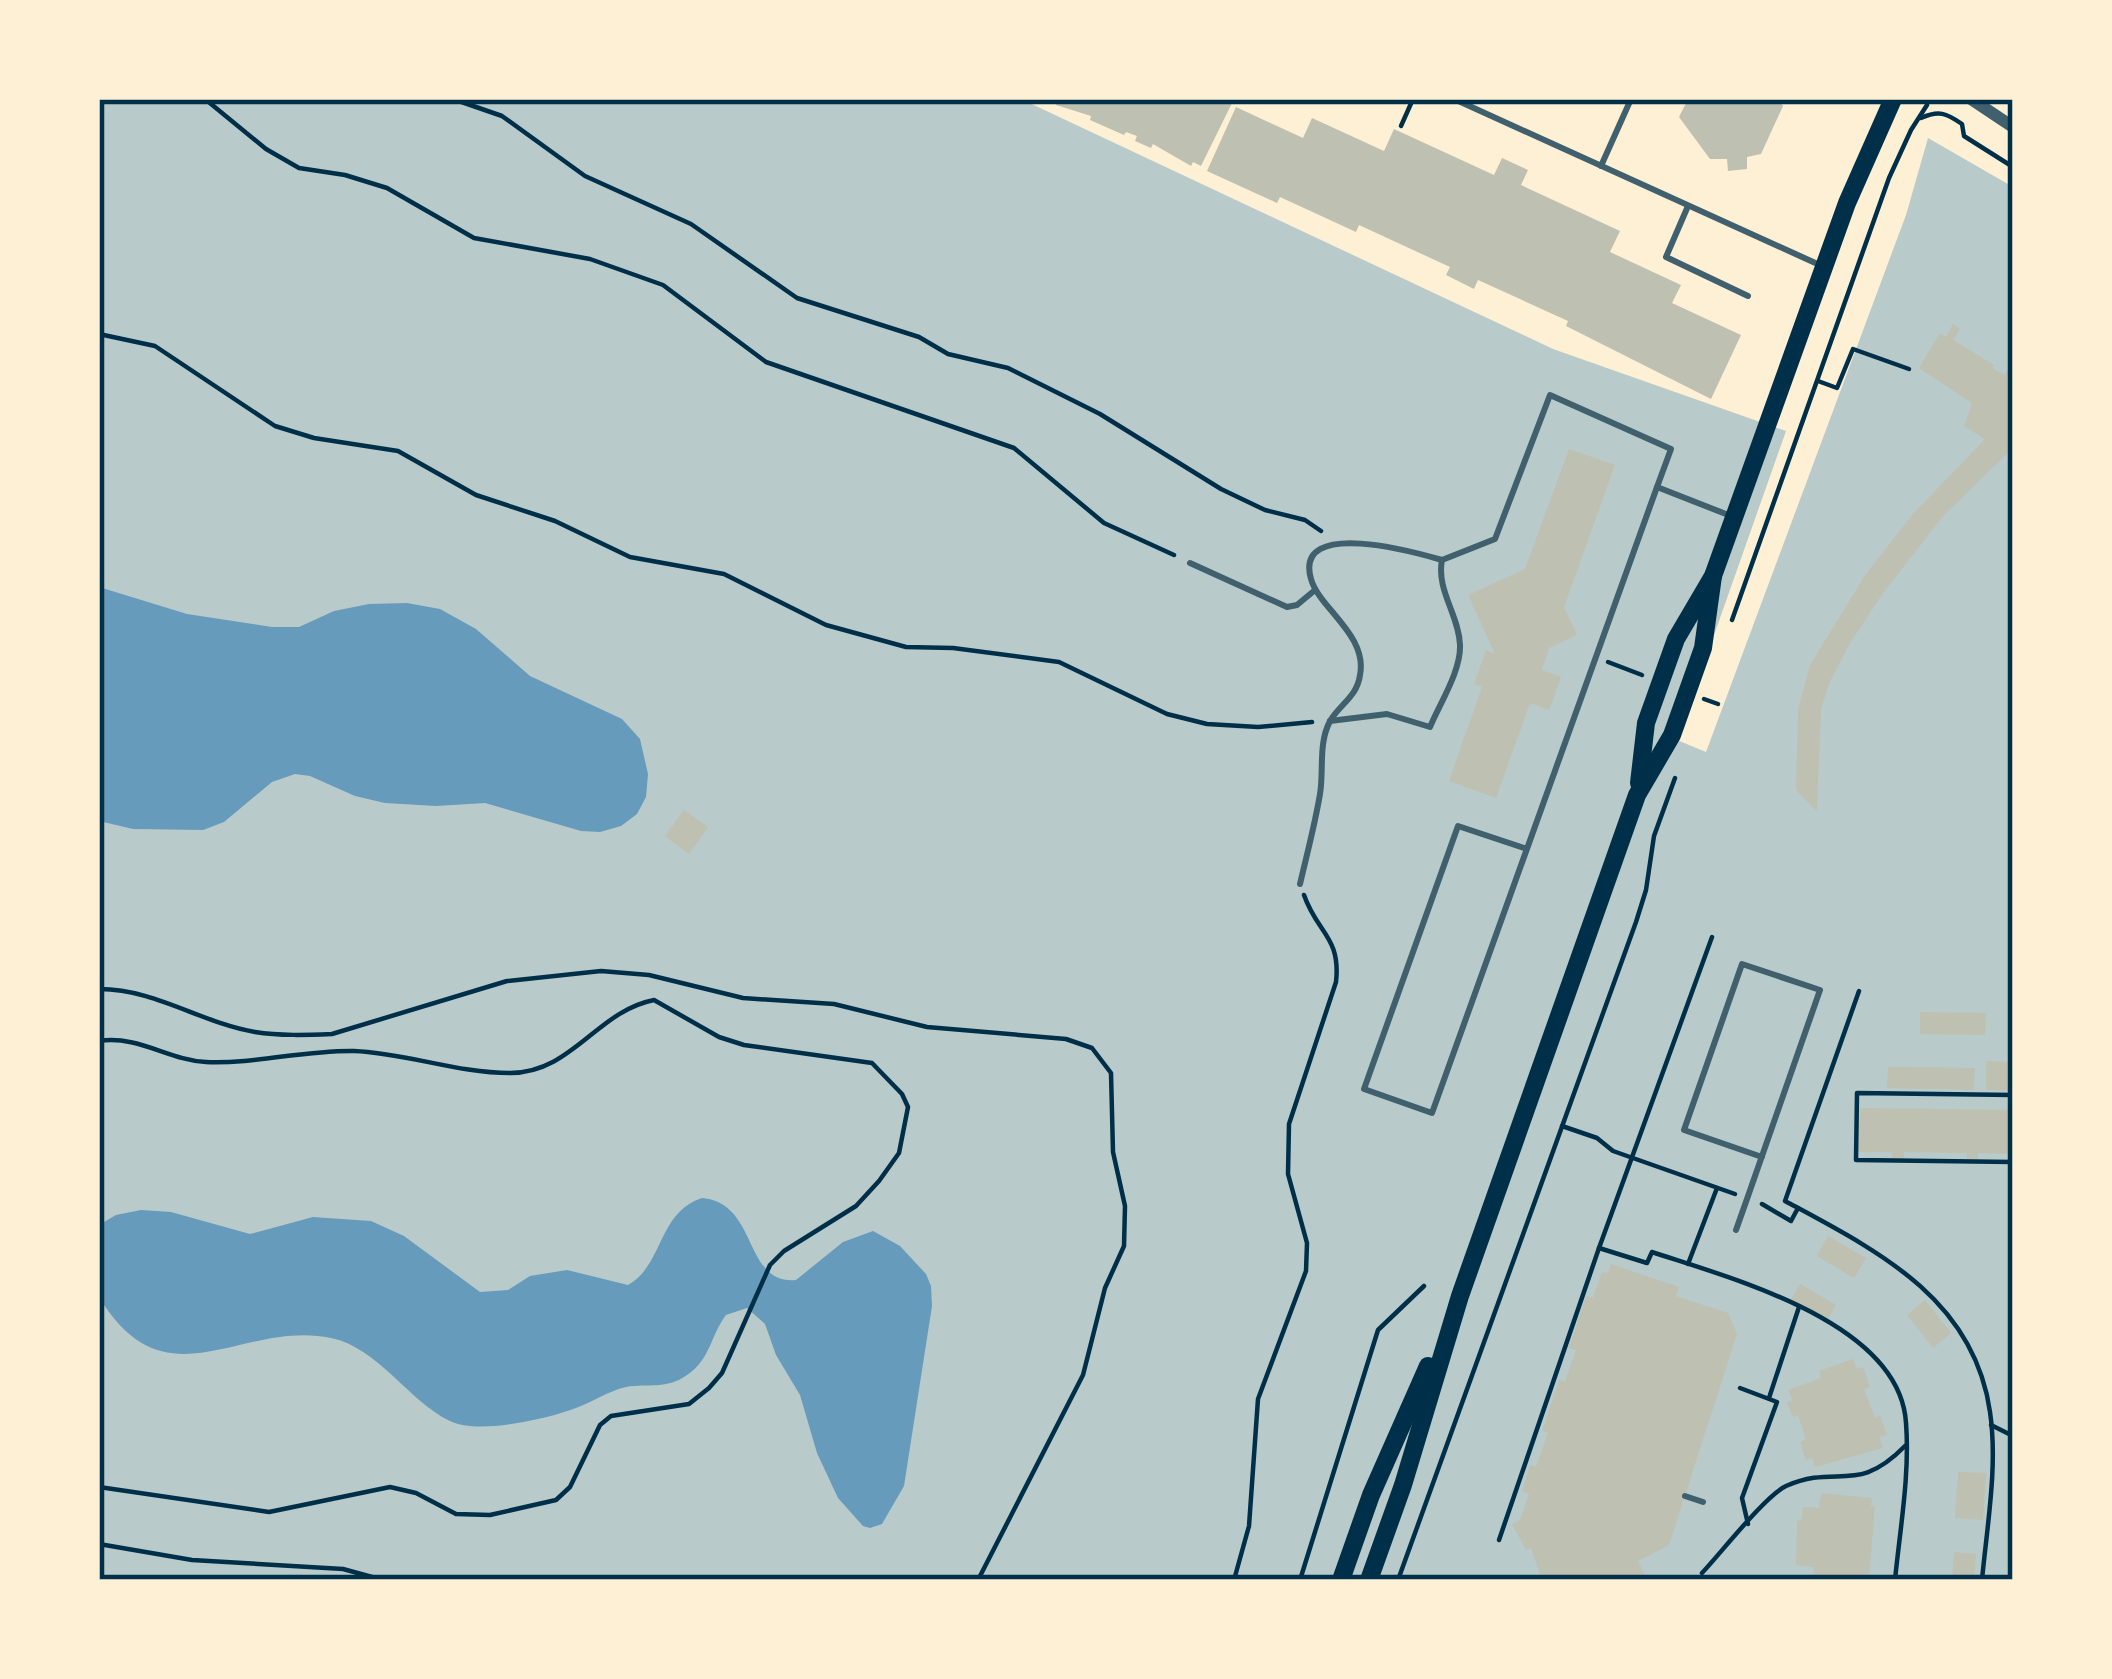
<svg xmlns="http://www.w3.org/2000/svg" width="2112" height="1679" font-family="'PT Sans Narrow',sans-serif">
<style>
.green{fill:#b9caca}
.water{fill:#669bbc}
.building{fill:#bec0b2}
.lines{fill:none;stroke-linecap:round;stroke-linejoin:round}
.path{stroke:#003049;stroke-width:4.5}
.service{stroke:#3f606c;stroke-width:6}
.minor{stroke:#3f606c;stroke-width:12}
.secondary{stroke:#003049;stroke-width:18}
.neatline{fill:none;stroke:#003049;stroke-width:4.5}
</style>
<rect width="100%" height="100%" fill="#fdf0d5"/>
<polygon class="green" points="99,99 1021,99 1553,349 1786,431 1677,740 1706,752 1906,215 1928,138 2013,187 2013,1580 99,1580"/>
<g class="water">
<polygon points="99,587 187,614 272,627 299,627 334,611 369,604 407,603 440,609 476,629 530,676 622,719 640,739 648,774 646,797 637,814 621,826 600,832 581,831 485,803 436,806 385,803 355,796 310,776 295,774 272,782 224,822 203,830 133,829 99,821"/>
<path d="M702 1198C759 1203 743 1285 796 1280L843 1242 873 1231 900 1246 926 1274 931 1286 932 1306 904 1486 882 1524 870 1528 863 1526 838 1498 817 1453 800 1395 776 1355 765 1324 747 1308 726 1315C710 1336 711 1359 687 1375 666 1390 649 1383 626 1387 608 1391 593 1402 576 1408 547 1419 478 1435 450 1421 408 1401 379 1348 331 1338 241 1319 166 1408 99 1297V1225L116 1215 141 1210 171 1212 250 1234 313 1217 371 1221 404 1236 480 1292 508 1290 530 1276 567 1270 628 1285C664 1265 657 1213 702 1198Z"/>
</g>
<g class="building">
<polygon points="1058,99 1229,99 1233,101 1201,166 1193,162 1191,166 1153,144 1151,148 1135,141 1137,136 1126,132 1124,135 1090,120 1091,116 1056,105"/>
<polygon points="1688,99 1778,99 1783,106 1761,154 1747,157 1747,169 1728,171 1727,159 1710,159 1679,117"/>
<polygon points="1236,107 1303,138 1312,118 1384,151 1394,129 1494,175 1502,158 1528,170 1521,185 1620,231 1610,252 1681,285 1672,303 1741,335 1711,399 1566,326 1568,321 1478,280 1474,289 1446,275 1450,267 1359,225 1356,232 1280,197 1277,203 1207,171"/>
<polygon points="1953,324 1960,329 1953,340 1994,365 1992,368 2004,375 2013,362 2013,448 1944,515 1883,593 1850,643 1829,683 1821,709 1817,811 1796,790 1798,710 1810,665 1866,574 1913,514 1985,439 1964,426 1972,403 1919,368 1940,333 1946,337"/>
<polygon points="1569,449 1615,465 1564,607 1577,635 1549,648 1542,670 1561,677 1549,710 1530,703 1496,798 1449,781 1482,687 1474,684 1486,650 1495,654 1468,595 1525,569"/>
<polygon points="684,810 708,827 689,854 665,836"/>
<polygon points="1920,1012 1986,1013 1985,1035 1920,1034"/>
<polygon points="1986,1061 2013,1062 2013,1090 1986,1090"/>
<polygon points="1888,1067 1975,1068 1974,1090 1887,1088"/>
<polygon points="1860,1108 2013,1110 2013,1154 1978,1153 1978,1161 1967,1161 1967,1153 1904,1152 1904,1160 1892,1160 1892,1152 1859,1152"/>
<polygon points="1828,1236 1866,1258 1854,1278 1817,1256"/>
<polygon points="1611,1264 1679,1287 1676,1296 1728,1313 1737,1334 1669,1545 1638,1561 1647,1580 1542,1580 1531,1548 1526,1550 1512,1524 1520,1520 1529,1494 1522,1491 1530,1465 1536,1467 1548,1432 1542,1431 1559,1380 1565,1382 1576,1350 1569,1348 1586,1296 1593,1298 1602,1272 1608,1273"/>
<polygon points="1800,1284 1836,1305 1827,1321 1791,1300"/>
<polygon points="1925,1300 1951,1333 1933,1348 1907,1315"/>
<polygon points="1853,1359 1857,1369 1863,1367 1870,1387 1864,1389 1875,1418 1880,1415 1887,1435 1879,1437 1883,1448 1815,1467 1812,1458 1806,1460 1800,1442 1806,1439 1798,1415 1793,1417 1787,1402 1793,1401 1788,1390 1821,1378 1819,1371"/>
<polygon points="1958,1472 1986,1473 1983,1520 1955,1518"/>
<polygon points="1821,1493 1872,1498 1871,1506 1875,1506 1869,1576 1863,1575 1863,1580 1813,1580 1814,1567 1796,1565 1797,1520 1801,1521 1803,1507 1819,1508"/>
<polygon points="1954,1552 1976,1554 1974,1580 1952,1580"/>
</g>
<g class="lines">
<g class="path">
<polyline points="205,99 266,149 299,168 345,175 387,188 474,238 590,259 663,285 766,362 1014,448 1104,523 1174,555"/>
<polyline points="453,99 502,116 585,176 691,224 797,298 919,337 948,354 1008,368 1100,414 1221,489 1265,510 1305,520 1321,531"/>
<path d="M1921 118C1939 110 1946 113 1962 124L1964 136 2013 167"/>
<polyline points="1401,126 1413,99"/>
<polyline points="99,334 155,346 275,426 314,438 398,451 476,495 555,521 630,557 724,574 826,625 906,647 953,648 1059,662 1167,714 1207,724 1258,727 1312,722"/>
<polyline points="1818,381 1837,388 1853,349 1909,369"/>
<polyline points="1732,620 1889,178 1911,130 1927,105"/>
<polyline points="1608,662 1642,675"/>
<polyline points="1704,699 1718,704"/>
<path d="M99 989C156 989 201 1023 255 1032 280 1036 307 1035 332 1034L507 981 601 971 649 975 743 998 834 1004 927 1027 1066 1039 1092 1048 1111 1073 1113 1152 1125 1206 1124 1246 1105 1288 1083 1375 978 1580"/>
<path d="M1859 991 1785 1201C1876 1250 1974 1298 1990 1412 1998 1466 1987 1526 1982 1580"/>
<path d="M99 1041C139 1035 168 1060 206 1062 256 1064 304 1050 354 1051 406 1053 457 1073 510 1073 572 1073 597 1011 654 1000L719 1037 744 1045 872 1063 902 1094 908 1107 899 1153 879 1181 856 1206 784 1251 770 1265 722 1373 709 1388 689 1404 611 1416 600 1425 570 1487 556 1500 490 1515 456 1514 416 1493 390 1487 269 1512 99 1487"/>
<polyline points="2013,1095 1857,1093 1856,1160 2013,1162"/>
<polyline points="1562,1126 1597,1138 1613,1151 1735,1194"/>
<polyline points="1762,1204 1791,1221 1798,1208"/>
<path d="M1599 1248 1647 1263 1652 1252C1730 1278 1900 1322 1906 1423 1910 1474 1900 1529 1895 1580"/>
<polyline points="1688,1264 1717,1188"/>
<polyline points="1740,1388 1777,1402 1742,1498 1748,1524"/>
<polyline points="1769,1398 1799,1307"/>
<polyline points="1991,1425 2013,1436"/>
<polyline points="1499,1540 1599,1248 1712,937"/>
<polyline points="99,1544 192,1560 343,1569 383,1580"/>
<path d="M1702 1573C1721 1553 1765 1496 1786 1486 1838 1463 1856 1496 1905 1446"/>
<path d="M1234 1580 1249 1526 1258 1399 1306 1271 1307 1243 1288 1174 1289 1124 1336 982C1341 937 1317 933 1304 895"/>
<polyline points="1300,1580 1378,1330 1424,1286"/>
<polyline points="1398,1580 1636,922 1646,890 1654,836 1675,778"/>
</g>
<g class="service">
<polyline points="1454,99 1822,266"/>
<polyline points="1601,166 1631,99"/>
<polyline points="1688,206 1666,257 1748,296"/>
<polyline points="1190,563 1287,607 1297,605 1315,590"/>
<path d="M1330 721 1387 714 1430 727C1440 703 1461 671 1460 645 1459 615 1436 590 1442 560L1495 539 1550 395 1671 449 1657 487"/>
<polyline points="1527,849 1458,826 1364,1089 1432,1113 1657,487 1731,516"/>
<path d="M1300 884C1307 854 1315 824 1320 794 1324 770 1318 744 1330 721 1340 704 1357 697 1360 675 1368 635 1319 608 1311 579 1293 517 1418 553 1442 560"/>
<polyline points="1736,1230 1747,1199 1820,990 1742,964 1684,1130 1762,1157"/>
<polyline points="1685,1496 1703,1502"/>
</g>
<polyline class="minor" points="1971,99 2013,127"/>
<g class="secondary">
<polyline points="1639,783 1646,723 1676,639 1713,576 1847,203 1893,99"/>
<polyline points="1341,1580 1371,1495 1428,1366"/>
<polyline points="1369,1580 1403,1485 1460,1296 1637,795 1672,735 1703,648 1713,576"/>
</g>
</g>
<rect width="2112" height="1679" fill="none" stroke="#fdf0d5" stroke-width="204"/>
<rect x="102" y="102" width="1908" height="1475" class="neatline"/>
</svg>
